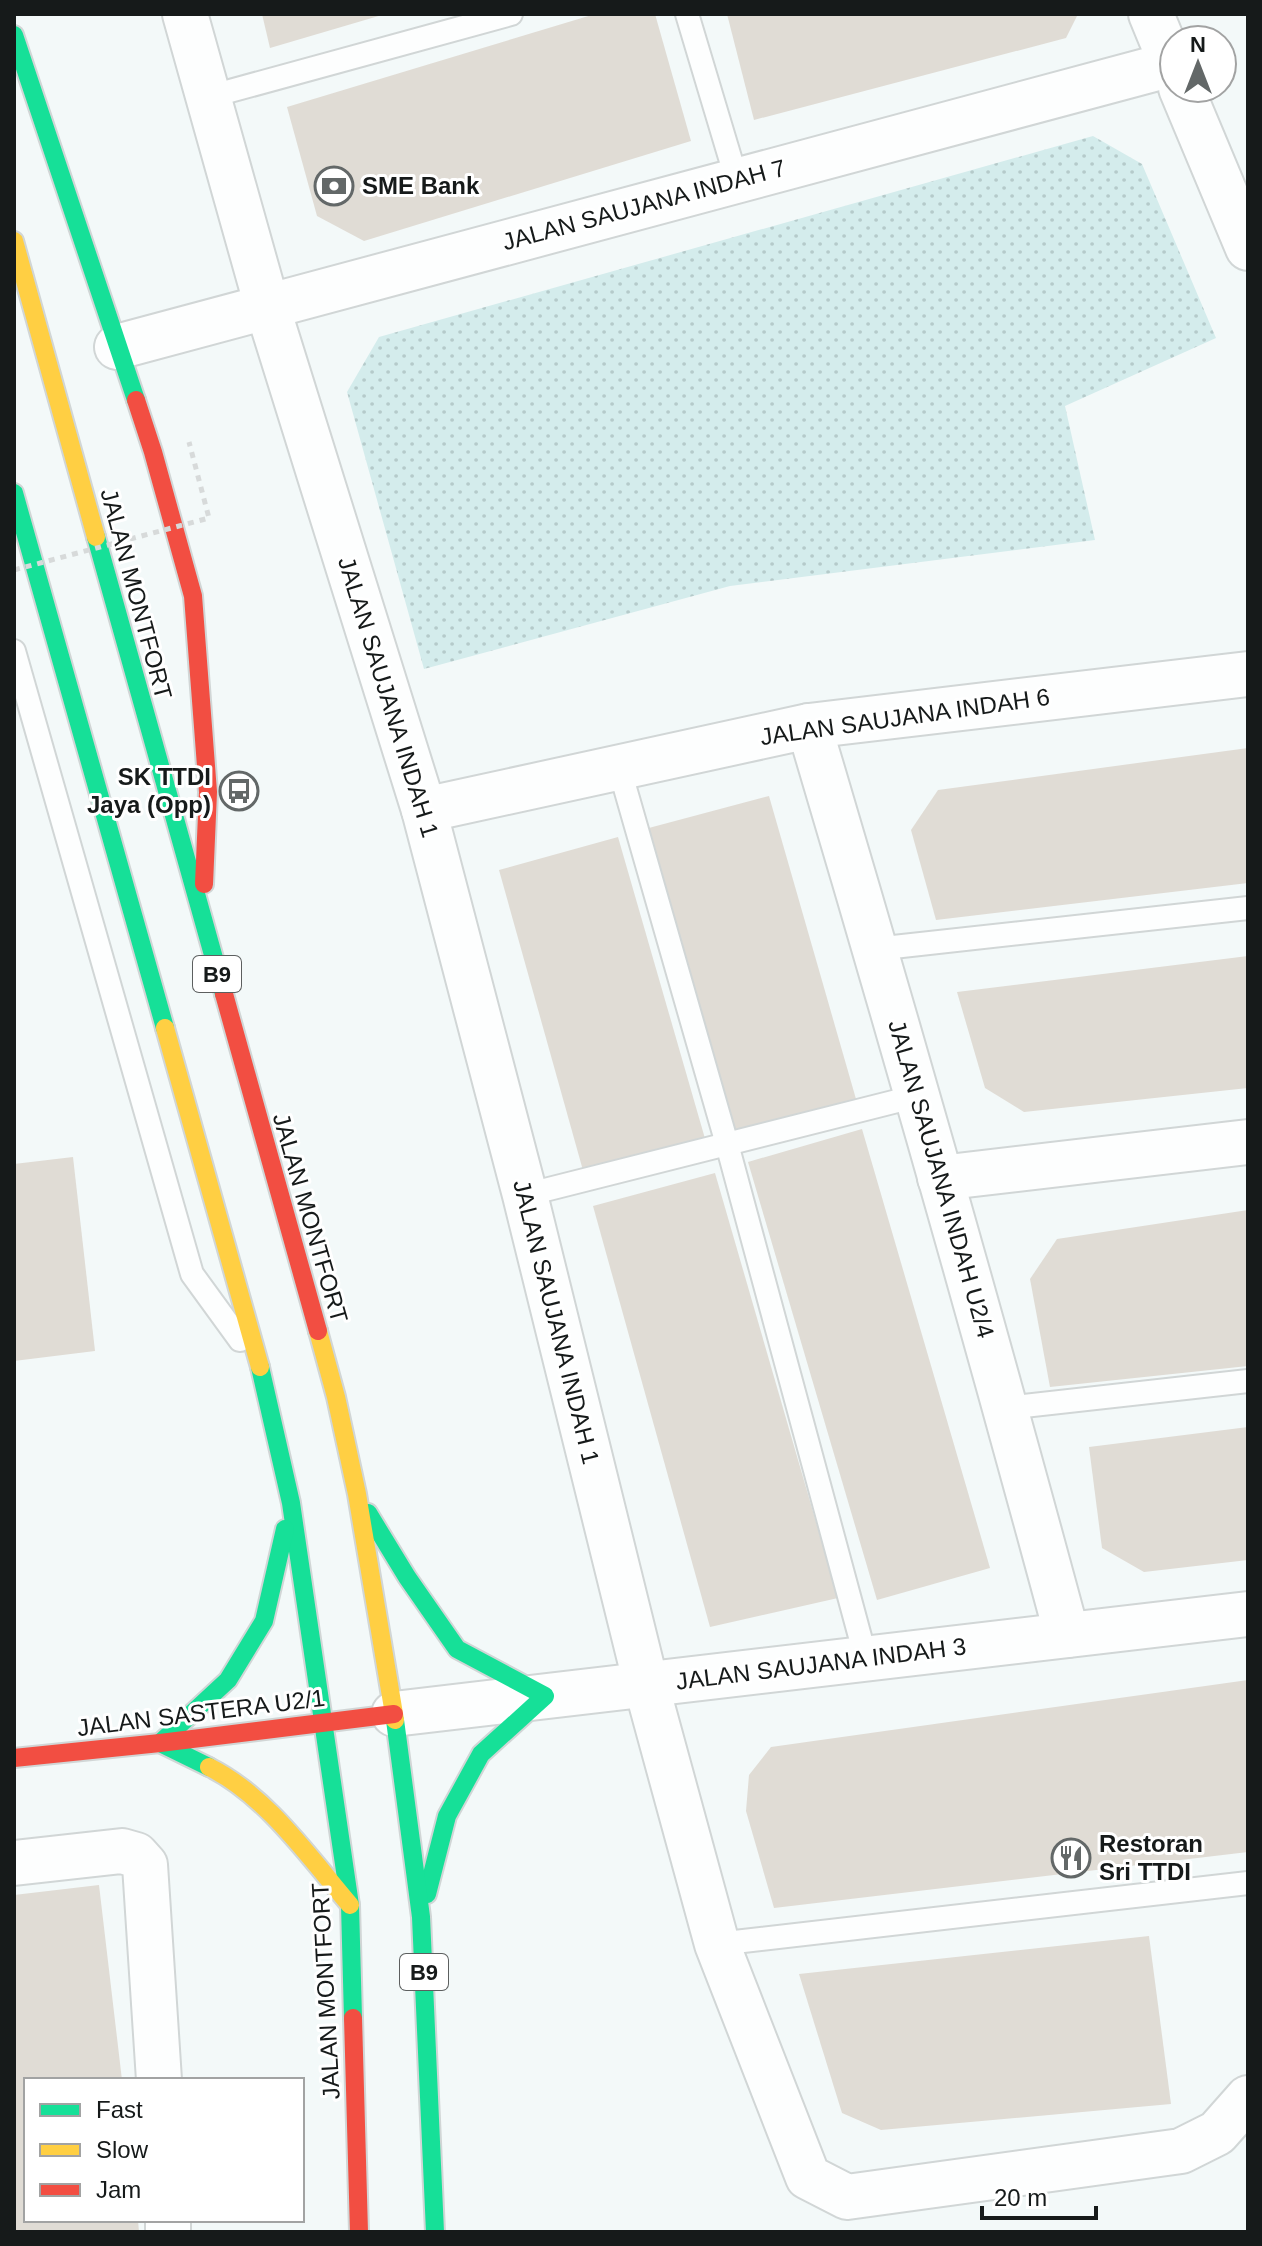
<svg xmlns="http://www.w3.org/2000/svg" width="1262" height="2246" font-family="Helvetica,sans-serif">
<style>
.grass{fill:url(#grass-dots)}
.building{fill:#e0dcd5}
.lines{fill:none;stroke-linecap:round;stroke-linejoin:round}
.lane-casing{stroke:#d1d6d6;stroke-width:26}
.street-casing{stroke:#d1d6d6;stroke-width:48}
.fast-casing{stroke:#d1d6d6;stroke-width:22}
.slow-casing{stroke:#d1d6d6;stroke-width:22}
.jam-casing{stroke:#d1d6d6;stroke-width:22}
.lane{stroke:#fdfefe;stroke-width:22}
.street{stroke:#fdfefe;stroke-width:44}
.fast{stroke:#16e098;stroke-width:18}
.slow{stroke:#ffcf43;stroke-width:18}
.jam{stroke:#f24e42;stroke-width:18}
.path-bridge{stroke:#d7dada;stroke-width:5;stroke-dasharray:6 6;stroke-linecap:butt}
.labels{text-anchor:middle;stroke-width:6;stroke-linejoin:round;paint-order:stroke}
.shield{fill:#fff;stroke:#5c5f5f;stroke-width:2}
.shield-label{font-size:22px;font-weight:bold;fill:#161a1a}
.poi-label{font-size:24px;font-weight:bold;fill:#161a1a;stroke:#fff;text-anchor:start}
.street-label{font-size:24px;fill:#161a1a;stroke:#fff}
</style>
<defs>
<pattern id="grass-dots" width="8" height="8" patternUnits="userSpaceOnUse" patternTransform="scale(2)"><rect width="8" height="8" fill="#d4ecec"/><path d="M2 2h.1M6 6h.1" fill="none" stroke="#b5caca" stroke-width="1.8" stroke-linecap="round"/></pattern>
</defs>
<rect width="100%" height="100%" fill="#f3f9f9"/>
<polygon class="grass" points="1093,136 1142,164 1216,338 1065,406 1095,540 730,586 424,669 347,392 379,337"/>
<g class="building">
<polygon points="262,14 382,14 382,15 270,48"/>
<polygon points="595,14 655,14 691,141 364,241 317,216 287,107"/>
<polygon points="727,14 1078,14 1066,38 754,120"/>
<polygon points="1248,748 1248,883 936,920 911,830 938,790"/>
<polygon points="769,796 858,1106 737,1135 645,829"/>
<polygon points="618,837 706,1142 584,1174 499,870"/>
<polygon points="1248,956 1248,1088 1024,1112 985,1088 957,992"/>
<polygon points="862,1129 990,1568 877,1600 748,1162"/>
<polygon points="73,1157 95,1351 14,1361 14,1164"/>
<polygon points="715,1173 838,1598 710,1627 593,1206"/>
<polygon points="1248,1210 1248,1366 1050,1387 1030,1279 1057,1239"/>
<polygon points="1248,1427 1248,1560 1144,1572 1102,1548 1089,1447"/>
<polygon points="1248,1680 1248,1852 774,1908 746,1811 749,1775 771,1747"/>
<polygon points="99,1885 122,2080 26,2080 26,2220 138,2220 139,2232 14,2232 14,1895"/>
<polygon points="1149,1936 1171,2104 881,2130 842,2113 799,1974"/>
</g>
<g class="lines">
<g class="lane-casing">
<g id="lane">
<polyline points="687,14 737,181"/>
<polyline points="208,97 511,14"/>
<polyline points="14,651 192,1274 240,1340"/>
<polyline points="619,767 727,1144 866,1659"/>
<polyline points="875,949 1248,908"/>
<polyline points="525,1195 917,1096"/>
<polyline points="1006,1408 1248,1381"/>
<polyline points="717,1944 1248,1883"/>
</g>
</g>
<g class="street-casing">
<g id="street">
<polyline points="185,14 267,306 424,810 525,1195 646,1684 717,1944 808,2177 847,2197 1181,2151 1217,2133 1248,2098"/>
<polyline points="1151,14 1174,70"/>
<polyline points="1181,88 1248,248"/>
<polyline points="117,347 1172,64"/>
<path d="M809 726C899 1028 985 1331 1067 1635"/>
<polyline points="424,810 809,726 1248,674"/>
<polyline points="940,1178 1248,1142"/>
<polyline points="394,1714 1248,1614"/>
<polyline points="14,1863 122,1851 136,1855 145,1865 159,2080"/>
<polyline points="168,2220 168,2232"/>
</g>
</g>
<g class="fast-casing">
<g id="fast">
<polyline points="14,35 136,400"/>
<polyline points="14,493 165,1028"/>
<polyline points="96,537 224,994"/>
<polyline points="260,1367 291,1503 350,1905 353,2018"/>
<polyline points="368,1513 407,1577 457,1649 545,1696 481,1754 447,1816 427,1894"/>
<polyline points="395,1720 421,1917 435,2232"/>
<polyline points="209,1767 160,1743 228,1680 264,1621 285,1529"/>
</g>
</g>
<g class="slow-casing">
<g id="slow">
<polyline points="14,241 96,537"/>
<polyline points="165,1028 260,1367"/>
<polyline points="318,1331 336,1397 357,1494 395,1720"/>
<path d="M209 1767C266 1795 309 1857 350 1905"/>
</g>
</g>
<g class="jam-casing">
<g id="jam">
<polyline points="136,400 153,452 193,596 208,792 204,884"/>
<polyline points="224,994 318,1331"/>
<polyline points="14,1758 160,1743 394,1714"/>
<polyline points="353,2018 359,2232"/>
</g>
</g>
<use href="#lane" class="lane"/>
<use href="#street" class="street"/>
<use href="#fast" class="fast"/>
<use href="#slow" class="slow"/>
<use href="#jam" class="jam"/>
<polyline class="path-bridge" points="14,570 209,518 189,442"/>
</g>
<defs>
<g id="bank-ring" transform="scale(2)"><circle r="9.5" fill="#fff" stroke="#636868" stroke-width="1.5"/><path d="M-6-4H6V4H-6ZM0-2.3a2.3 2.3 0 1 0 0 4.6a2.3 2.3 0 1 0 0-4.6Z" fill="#636868"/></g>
<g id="bus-ring" transform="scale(2)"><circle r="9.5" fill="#fff" stroke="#636868" stroke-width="1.5"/><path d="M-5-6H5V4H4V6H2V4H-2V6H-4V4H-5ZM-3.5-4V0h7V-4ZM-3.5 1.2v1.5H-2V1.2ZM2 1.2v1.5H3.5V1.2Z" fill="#636868"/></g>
<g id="restaurant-ring" transform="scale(2)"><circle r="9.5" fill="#fff" stroke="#636868" stroke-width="1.5"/><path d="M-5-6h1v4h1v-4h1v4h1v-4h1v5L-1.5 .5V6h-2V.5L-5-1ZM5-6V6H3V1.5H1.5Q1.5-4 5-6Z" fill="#636868"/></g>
</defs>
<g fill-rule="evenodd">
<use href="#bank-ring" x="334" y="186"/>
<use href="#bus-ring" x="239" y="791"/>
<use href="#restaurant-ring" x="1071" y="1858"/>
</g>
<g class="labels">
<g class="shield">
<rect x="193" y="956" width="48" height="36" rx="6"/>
<rect x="400" y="1954" width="48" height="36" rx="6"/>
</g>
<g class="shield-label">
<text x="217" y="982">B9</text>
<text x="424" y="1980">B9</text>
</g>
<g class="poi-label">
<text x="362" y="194">SME Bank</text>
<text x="211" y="785" text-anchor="end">SK TTDI<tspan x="211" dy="28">Jaya (Opp)</tspan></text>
<text x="1099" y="1852">Restoran<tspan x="1099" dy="28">Sri TTDI</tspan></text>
</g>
<g class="street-label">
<text transform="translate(644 205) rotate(-15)" y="8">JALAN SAUJANA INDAH 7</text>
<text transform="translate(136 594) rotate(75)" y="8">JALAN MONTFORT</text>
<text transform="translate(388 697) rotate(73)" y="8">JALAN SAUJANA INDAH 1</text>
<text transform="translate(905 717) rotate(-8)" y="8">JALAN SAUJANA INDAH 6</text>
<text transform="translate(941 1179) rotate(74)" y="8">JALAN SAUJANA INDAH U2/4</text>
<text transform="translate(310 1218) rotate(74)" y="8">JALAN MONTFORT</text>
<text transform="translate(556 1322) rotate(76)" y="8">JALAN SAUJANA INDAH 1</text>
<text transform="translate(821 1664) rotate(-7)" y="8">JALAN SAUJANA INDAH 3</text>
<text transform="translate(201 1713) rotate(-7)" y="8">JALAN SASTERA U2/1</text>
<text transform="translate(326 1991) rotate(-93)" y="8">JALAN MONTFORT</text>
</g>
</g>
<rect width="1262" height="2246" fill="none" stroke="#161a1a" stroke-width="32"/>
<rect x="24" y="2078" width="280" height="144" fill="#ffffff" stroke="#a2a3a3" stroke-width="2"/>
<rect x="40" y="2104" width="40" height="12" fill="#16e098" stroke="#a2a3a3" stroke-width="2"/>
<text x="96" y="2118" font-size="24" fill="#161a1a">Fast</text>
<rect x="40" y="2144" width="40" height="12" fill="#ffcf43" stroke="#a2a3a3" stroke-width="2"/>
<text x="96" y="2158" font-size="24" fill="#161a1a">Slow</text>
<rect x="40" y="2184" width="40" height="12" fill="#f24e42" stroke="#a2a3a3" stroke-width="2"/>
<text x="96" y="2198" font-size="24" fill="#161a1a">Jam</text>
<g transform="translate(1198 64)"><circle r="38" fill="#ffffff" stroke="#a2a3a3" stroke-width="2"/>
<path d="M0-6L14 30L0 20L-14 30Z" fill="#636868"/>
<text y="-12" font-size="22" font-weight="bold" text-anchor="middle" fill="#161a1a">N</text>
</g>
<path d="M982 2206v12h114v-12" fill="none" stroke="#161a1a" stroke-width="4"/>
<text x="994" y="2206" font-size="24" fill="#161a1a" stroke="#ffffff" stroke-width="6" paint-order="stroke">20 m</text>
</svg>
